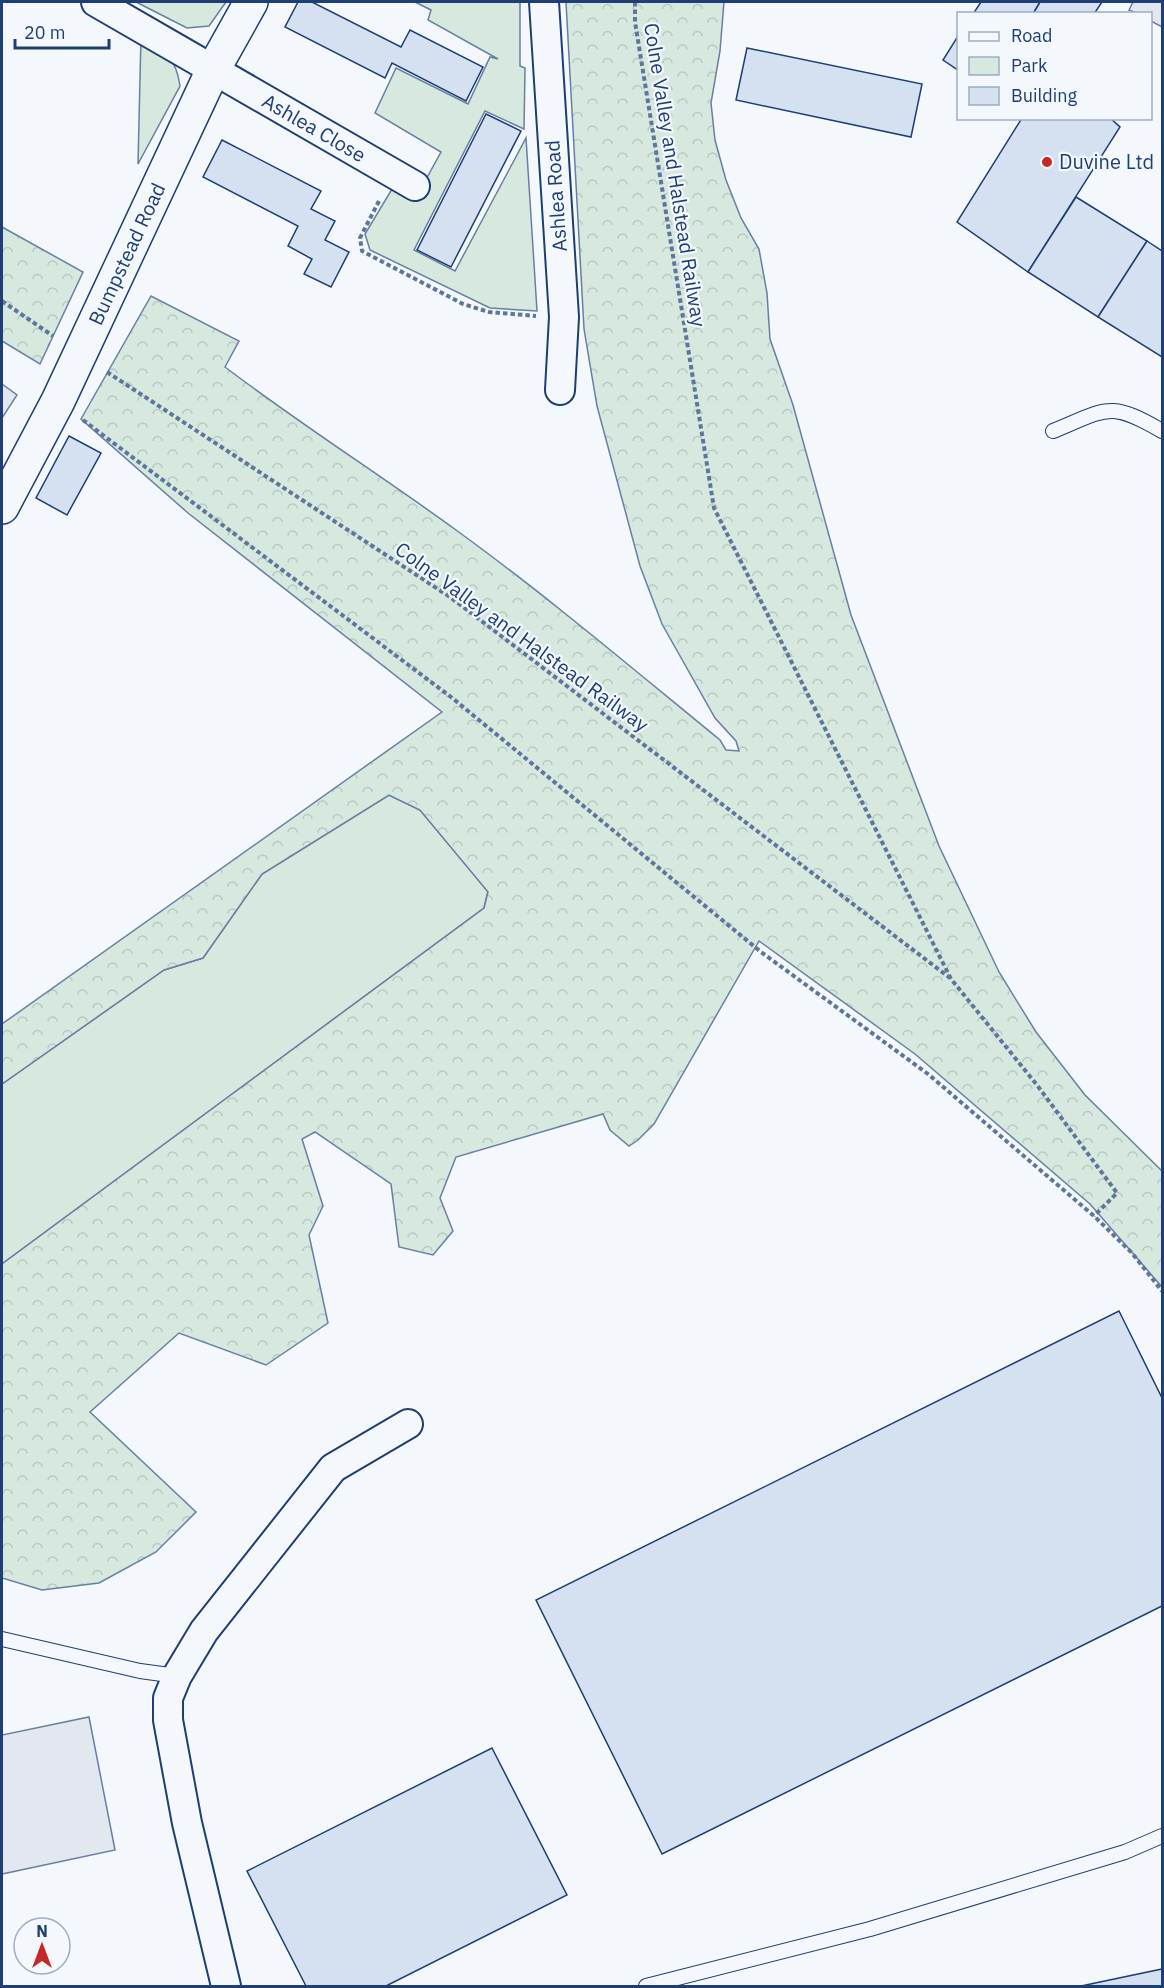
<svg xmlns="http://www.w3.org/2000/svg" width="1164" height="1988" font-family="'IBM Plex Sans',sans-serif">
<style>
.green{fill:#d7e8df;stroke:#687fa3;stroke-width:1.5}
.forest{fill:url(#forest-crowns);stroke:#687fa3;stroke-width:1.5}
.parking{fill:#e3e8f0;stroke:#687fa3;stroke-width:1.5}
.building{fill:#d5e0f0;stroke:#1d3f73;stroke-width:1.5}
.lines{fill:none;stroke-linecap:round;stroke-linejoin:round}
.lane-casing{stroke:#1d3f73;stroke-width:16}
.street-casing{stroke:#1d3f73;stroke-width:32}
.secondary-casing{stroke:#1d3f73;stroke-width:36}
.path{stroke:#5e769c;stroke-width:4;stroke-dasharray:4.5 3;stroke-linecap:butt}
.lane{stroke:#f4f7fb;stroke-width:14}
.street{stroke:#f4f7fb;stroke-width:28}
.secondary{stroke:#f4f7fb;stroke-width:33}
.poi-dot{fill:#c62828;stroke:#f4f7fb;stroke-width:2}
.labels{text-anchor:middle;stroke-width:4.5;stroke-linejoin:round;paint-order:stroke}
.street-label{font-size:20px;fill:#1d3f73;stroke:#f4f7fb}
.poi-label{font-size:20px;fill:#1d3f73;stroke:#f4f7fb;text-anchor:start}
</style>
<defs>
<pattern id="forest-crowns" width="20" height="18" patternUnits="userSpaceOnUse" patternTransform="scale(1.5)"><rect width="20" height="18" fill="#d7e8df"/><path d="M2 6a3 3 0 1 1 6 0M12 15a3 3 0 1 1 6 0" fill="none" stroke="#b8c8c3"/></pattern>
</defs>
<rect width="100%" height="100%" fill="#f4f7fb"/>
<g class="green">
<polygon points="136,2 226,2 209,26 187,28"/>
<polygon points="415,2 520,2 520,66 525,68 524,129 485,111 414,250 455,271 526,138 537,311 490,308 370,250 365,234 392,189 414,201 441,152 375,113 396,68 468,104 490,57 498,59 428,20 431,10"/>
<path d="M141 36C164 49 176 57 180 86L138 164Z"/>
<polygon points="389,795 420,810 488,891 484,908 2,1264 2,1084 164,970 203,958 262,874"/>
</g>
<g class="forest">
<path d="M566 2H724L720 51 711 103 715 140 726 180 741 218 759 249 767 293 770 339 793 405 851 615 939 846 999 972 1036 1032 1085 1095 1162 1171V1287L1090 1204 915 1054 759 941 654 1124 638 1140 629 1146 610 1130 603 1114 456 1157 440 1198 453 1231 433 1255 399 1247 391 1184 315 1132 302 1139 323 1206 309 1235 328 1323 266 1365 179 1333 90 1412 196 1512 156 1552 99 1583 42 1590 2 1578V1264L484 908 488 892 420 810 389 795 262 874 203 958 164 970 2 1084V1024L442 712 188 513 81 419 151 296 239 341 225 367C300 424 379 474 456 530 547 596 633 669 720 740L726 750 739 751 736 741 715 718 662 624 640 566 597 406 584 329Z"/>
<polygon points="2,227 83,272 40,364 2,341"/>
</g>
<g class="parking">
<polygon points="1133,2 1162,2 1162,27 1151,21 1150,14 1136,13 1129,10"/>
<polygon points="2,384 17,395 2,418"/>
<polygon points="89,1717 115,1850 2,1874 2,1735"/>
</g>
<g class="building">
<polygon points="298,2 312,2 401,47 410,30 483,67 466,101 392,63 385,78 285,27"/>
<polygon points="981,2 1040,2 1033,14 973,14"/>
<polygon points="1040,2 1102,2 1094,14 1033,14"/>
<polygon points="958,36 958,70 943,60"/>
<polygon points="747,48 922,84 911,137 736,100"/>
<polygon points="486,114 521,131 451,267 417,250"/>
<polygon points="1022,118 1110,118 1120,127 1028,272 957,222"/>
<polygon points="222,140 321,191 311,209 335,221 325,240 349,252 331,287 304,274 312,259 288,246 298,226 203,177"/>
<polygon points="1076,197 1147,241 1098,317 1028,272"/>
<polygon points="1147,241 1162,251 1162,357 1098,317"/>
<polygon points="69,436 101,453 67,515 36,498"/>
<polygon points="1119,1311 1162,1398 1162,1606 662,1854 536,1600"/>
<polygon points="492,1748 567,1895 386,1986 306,1986 247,1871"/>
<polygon points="1162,1969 1162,1986 1081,1986"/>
</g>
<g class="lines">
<g class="lane-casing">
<g id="lane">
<path d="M1053 431C1107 409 1109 400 1162 431"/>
<polyline points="2,1639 140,1671 177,1676"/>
<polyline points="646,1986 870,1929 1125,1852 1162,1836"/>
</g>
</g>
<g class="street-casing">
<g id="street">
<polyline points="96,2 415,186"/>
<polyline points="544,2 564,317 560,390"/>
<polyline points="226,1986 187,1823 168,1720 168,1698 177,1676 204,1631 333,1468 408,1424"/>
</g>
</g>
<g class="secondary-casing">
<polyline id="secondary" points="2,507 58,401 213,70 251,2"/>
</g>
<g class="path">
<polyline points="635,2 635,22 714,508 951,979 1037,1085 1117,1193 1094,1216"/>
<polyline points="379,201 360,238 362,251 463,304 489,312 536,316"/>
<polyline points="2,301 53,336"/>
<polyline points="107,372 450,597 950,978"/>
<polyline points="83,420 451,697 761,952 928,1074 1094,1216 1132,1253 1162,1291"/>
</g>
<use href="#lane" class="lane"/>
<use href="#street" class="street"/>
<use href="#secondary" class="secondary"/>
</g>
<circle class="poi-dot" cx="1047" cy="162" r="6"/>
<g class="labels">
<g class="street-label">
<text transform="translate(314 128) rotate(30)" y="7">Ashlea Close</text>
<text transform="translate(675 175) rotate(81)" y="7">Colne Valley and Halstead Railway</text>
<text transform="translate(556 196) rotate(-94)" y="7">Ashlea Road</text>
<text transform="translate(127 254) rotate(-65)" y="7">Bumpstead Road</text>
<text transform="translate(522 637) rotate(36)" y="7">Colne Valley and Halstead Railway</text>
</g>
<g class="poi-label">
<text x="1059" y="169">Duvine Ltd</text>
</g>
</g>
<rect width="1164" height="1988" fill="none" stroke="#1d3f73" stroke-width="6"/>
<rect x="957" y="12" width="195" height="108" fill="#f4f7fb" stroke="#9eadc5" stroke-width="1.5"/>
<rect x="969" y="32" width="30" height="9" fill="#f4f7fb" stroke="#9eadc5" stroke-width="1.5"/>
<text x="1011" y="42" font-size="18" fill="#1d3f73">Road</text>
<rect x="969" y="57" width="30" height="18" fill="#d7e8df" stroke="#9eadc5" stroke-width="1.5"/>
<text x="1011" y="72" font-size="18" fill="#1d3f73">Park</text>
<rect x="969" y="87" width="30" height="18" fill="#d5e0f0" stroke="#9eadc5" stroke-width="1.5"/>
<text x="1011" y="102" font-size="18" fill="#1d3f73">Building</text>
<g transform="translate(42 1946)"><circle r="28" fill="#f4f7fb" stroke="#9eadc5" stroke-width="1.5"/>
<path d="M0-4.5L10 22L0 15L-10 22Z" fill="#c62828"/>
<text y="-9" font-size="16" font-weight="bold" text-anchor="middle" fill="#1d3f73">N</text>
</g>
<path d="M15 39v9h94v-9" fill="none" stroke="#1d3f73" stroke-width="3"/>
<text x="24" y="39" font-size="18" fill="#1d3f73" stroke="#f4f7fb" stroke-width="4.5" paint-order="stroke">20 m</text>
</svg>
